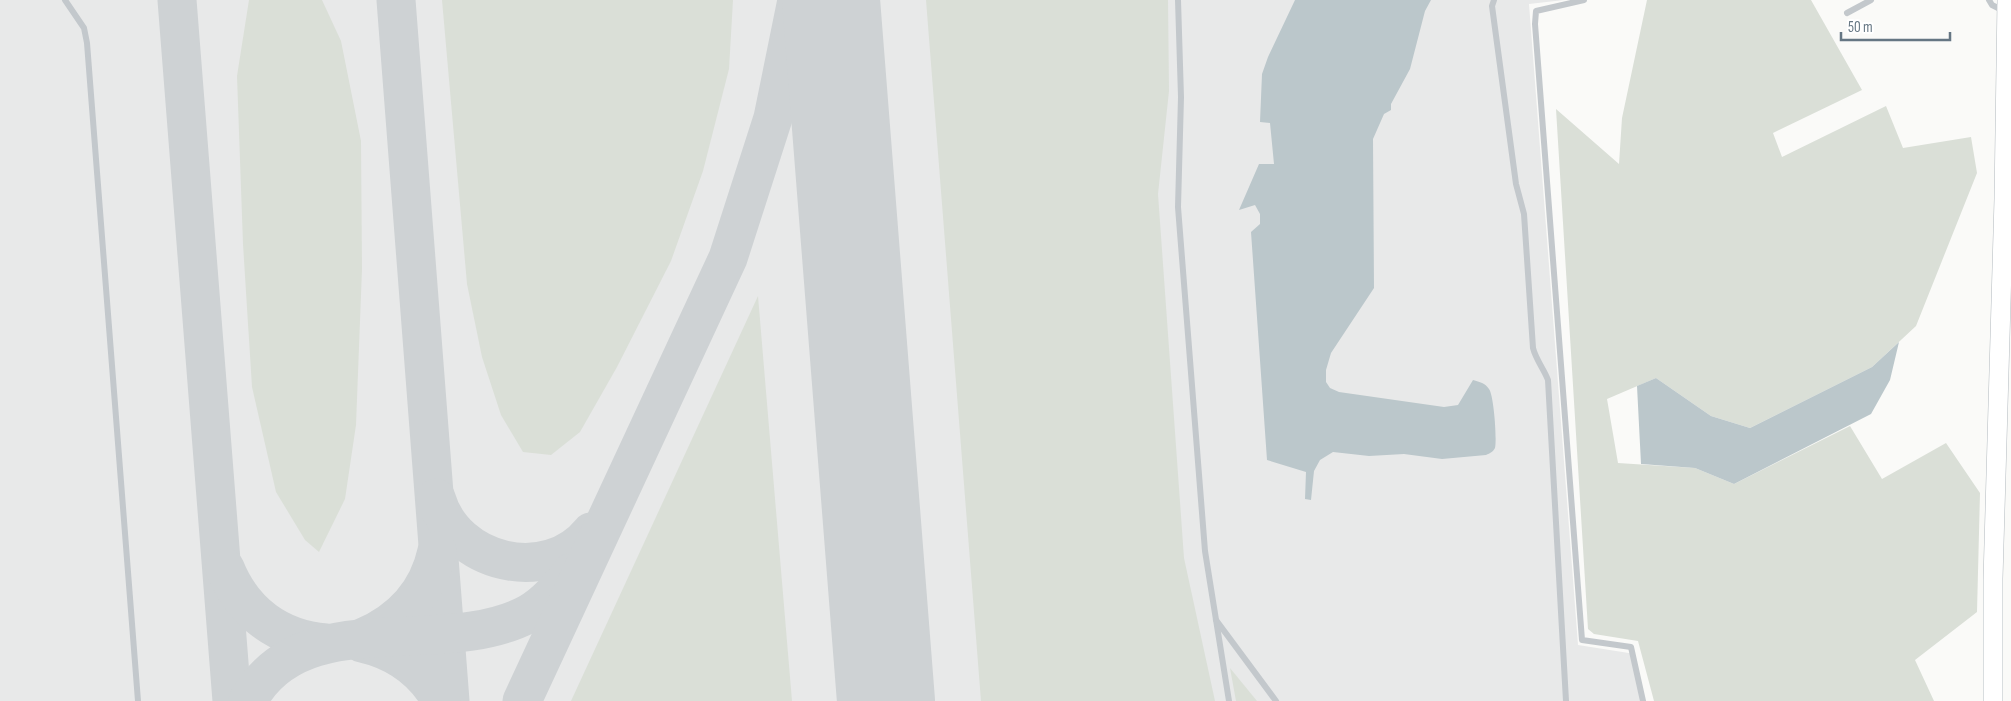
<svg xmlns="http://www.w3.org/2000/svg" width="2011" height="701" font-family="'Sofia Sans Condensed',sans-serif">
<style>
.built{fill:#e8e9e9}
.green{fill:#dadfd7}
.water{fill:#bbc7cb}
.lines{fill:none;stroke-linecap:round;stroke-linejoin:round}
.taxiway{stroke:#ced2d4;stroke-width:39}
.runway{stroke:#ced2d4;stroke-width:98}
.secondary-casing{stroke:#b3babf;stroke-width:20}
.lane{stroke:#c3c8cc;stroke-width:6}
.secondary{stroke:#fff;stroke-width:19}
</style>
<rect width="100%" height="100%" fill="#fafaf8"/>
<polygon class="built" points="0,0 1564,0 1529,4 1578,645 1635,654 1644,701 0,701"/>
<g class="green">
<polygon points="249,0 322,0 341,41 361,141 362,269 356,425 345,499 319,552 305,540 276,492 252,387 243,244 237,76"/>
<polygon points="442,0 733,0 729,69 703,171 671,261 617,367 580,432 551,455 523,452 501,415 482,357 467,284"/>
<polygon points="926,0 1168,0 1169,91 1158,194 1184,558 1215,701 981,701"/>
<polygon points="1647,0 1811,0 1862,90 1773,133 1782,157 1886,106 1903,148 1971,137 1977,173 1916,326 1872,367 1750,428 1711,416 1656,378 1607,399 1618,463 1695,468 1734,484 1850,426 1882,479 1946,443 1980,493 1977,612 1915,660 1934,701 1654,701 1638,641 1594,634 1588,629 1556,109 1619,164 1622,118"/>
<polygon points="758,296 792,701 571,701"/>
<polygon points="1230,668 1257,701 1236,701"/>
</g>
<g class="water">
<path d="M1295 0H1431L1425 11 1410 69 1391 104V110L1384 114 1373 139 1374 288 1331 353 1326 370V382L1330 388 1339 392 1444 407 1458 405 1473 380C1480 382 1485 383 1489 389 1494 396 1497 440 1495 448 1493 452 1490 453 1486 455L1442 459 1404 454 1369 456 1333 452 1320 460 1314 471 1311 500 1305 499 1306 472 1267 460 1251 232 1260 224V214L1255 205 1239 210 1259 164H1274L1270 123 1260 122 1262 74 1268 57Z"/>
<polygon points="1899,342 1890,380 1871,414 1734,484 1695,468 1641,464 1637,386 1656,378 1711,416 1750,428 1872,367"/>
</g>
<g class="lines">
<g class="taxiway">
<polyline points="177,0 232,701"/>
<polyline points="396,0 450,701"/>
<path d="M436 498C455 564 547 586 591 532"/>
<path d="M225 568C243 613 279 639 326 643"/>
<path d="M362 638C400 622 428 593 437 551"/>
<path d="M362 643C397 651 424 670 441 701"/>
<path d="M248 701C301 602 442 660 528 614 546 604 559 588 572 572"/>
<polyline points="522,701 728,258 773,118 797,0"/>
</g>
<polyline class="runway" points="831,0 886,701"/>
<g class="secondary-casing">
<polyline id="secondary" points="1993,701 1993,579 2004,199 2007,0"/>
</g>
<g class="lane">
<polyline points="65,0 84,28 87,43 138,701"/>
<polyline points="1178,0 1181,97 1178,207 1205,551 1229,701"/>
<path d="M1494 0 1492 6 1516 184 1524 214 1533 348C1536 360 1544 369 1548 380L1566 701"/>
<polyline points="1584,0 1536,11 1535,24 1582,640 1631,647 1643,701"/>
<polyline points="1989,0 1992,5 2004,11"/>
<polyline points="1847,13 1871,0"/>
<polyline points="1216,620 1276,701"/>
</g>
<use href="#secondary" class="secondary"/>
</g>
<path d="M1841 32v8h109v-8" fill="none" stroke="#657683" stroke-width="2.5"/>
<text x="1848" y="32" font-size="15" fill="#657683" stroke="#ffffff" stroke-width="4" paint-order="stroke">50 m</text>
</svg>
